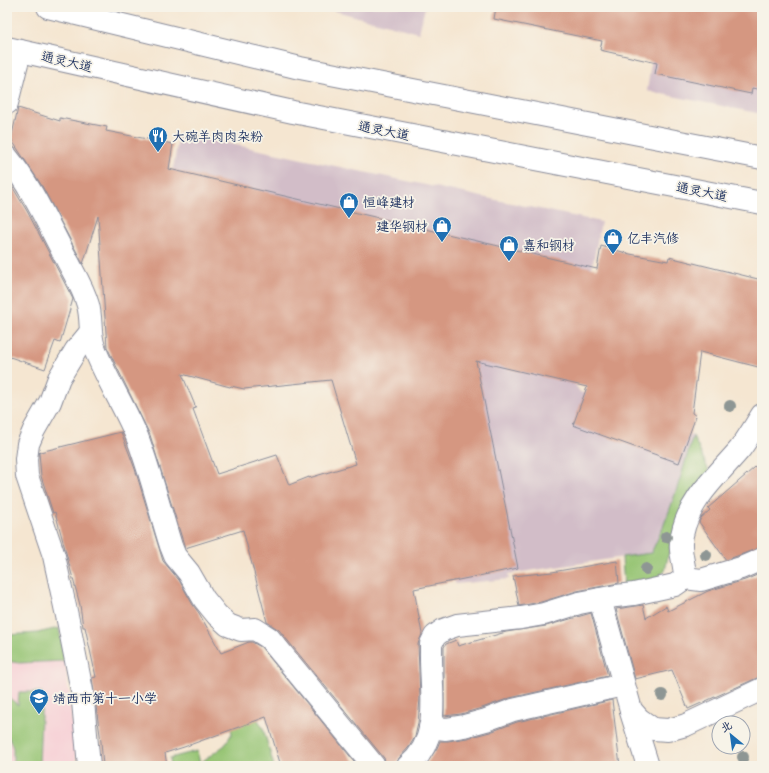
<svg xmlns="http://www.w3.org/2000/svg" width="769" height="773" font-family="'Comic Neue','LXGW WenKai TC',sans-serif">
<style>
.built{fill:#f7cfd5}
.industrial{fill:#d2bdc8}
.green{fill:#96c473;stroke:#587a68}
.building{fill:#d59781;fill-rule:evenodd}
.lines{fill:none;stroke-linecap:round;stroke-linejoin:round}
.minor-casing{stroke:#888a98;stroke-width:24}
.major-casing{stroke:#888a98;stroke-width:24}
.minor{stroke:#fff;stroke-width:22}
.major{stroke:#fff;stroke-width:22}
.tree{fill:#8e9694}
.labels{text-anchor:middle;stroke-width:3.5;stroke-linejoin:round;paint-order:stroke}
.street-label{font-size:13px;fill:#1b2f5e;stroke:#f7f3e8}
.poi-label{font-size:13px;fill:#1b2f5e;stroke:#f7f3e8;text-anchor:start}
</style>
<rect width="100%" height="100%" fill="#f7f3e8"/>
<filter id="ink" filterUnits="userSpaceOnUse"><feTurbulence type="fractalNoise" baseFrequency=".025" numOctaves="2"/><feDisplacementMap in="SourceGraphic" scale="8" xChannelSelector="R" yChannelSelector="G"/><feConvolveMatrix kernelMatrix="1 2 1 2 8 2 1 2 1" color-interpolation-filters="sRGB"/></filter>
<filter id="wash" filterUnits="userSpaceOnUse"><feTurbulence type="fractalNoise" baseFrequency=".012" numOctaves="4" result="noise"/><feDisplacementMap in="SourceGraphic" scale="16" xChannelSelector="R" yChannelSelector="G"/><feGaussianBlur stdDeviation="0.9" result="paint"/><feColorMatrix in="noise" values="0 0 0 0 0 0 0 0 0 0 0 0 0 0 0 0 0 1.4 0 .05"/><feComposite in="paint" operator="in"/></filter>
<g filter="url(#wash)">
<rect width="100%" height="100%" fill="#f5e6d1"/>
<polygon class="built" points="7,661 19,663 65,661 77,766 7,766"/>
<g class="industrial">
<polygon points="320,7 425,7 419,33"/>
<polygon points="762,7 762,114 647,91 659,9"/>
<polygon points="179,133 601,222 571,375 574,383 580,392 693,436 671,508 661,532 651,553 508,574 509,579 455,584 412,371 164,225"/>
</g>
<g class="green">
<path d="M693 436 709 471 671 542 665 571 654 580 624 587 622 557 651 553C670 516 681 476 693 436Z"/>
<polygon points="59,628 65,661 19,663 7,661 7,635 37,633"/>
<polygon points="19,692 42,692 39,766 13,766 13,748 7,733 7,696 18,705"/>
<polygon points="252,710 263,728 274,766 171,766 170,758 197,751 200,763 225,745 232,733 229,720"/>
</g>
<g id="blocks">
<g class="building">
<polygon points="496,7 762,7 762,90 752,88 751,94 655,74 657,63 600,50 602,41 494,19"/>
<path d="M18 108 60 121V118L107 127 106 131 173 144 169 169 597 269 601 246 630 254 668 261 669 257 762 280V368L700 352 692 413 696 416 679 463 573 425 587 387 476 361 518 568 414 589 422 634 418 644 420 698 418 723 415 737 409 747 399 758 396 766H386L384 758 279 630 267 622 243 530 185 548 150 435 107 347 98 216 83 264 42 186 11 139ZM182 374 230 387 231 386 244 389 331 380 356 464 309 478V477L289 485 277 455 217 474 193 409 196 408Z"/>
<polygon points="7,178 27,211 73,299 60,343 55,341 45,369 7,356"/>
<polygon points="121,432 135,469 163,561 179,580 193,605 199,613 221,653 249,642 252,642 261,647 358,766 281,766 266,717 184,747 165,753 167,766 103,766 101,742 92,678 96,677 85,627 83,627 80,605 64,545 55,512 53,513 41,476 39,453 40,452"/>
<polygon points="762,461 762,547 726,560 699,522 701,518 710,510 708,508"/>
<polygon points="617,561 619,583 577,591 541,602 519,606 513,576 552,572"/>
<polygon points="762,573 762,677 757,678 688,709 672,670 635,679 616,609 643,605 646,618 666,606 668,611 708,591 745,580"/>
<polygon points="591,613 608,676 510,698 482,708 461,714 444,716 444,647 446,644 456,640 458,646 506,632 546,626"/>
<polygon points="612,700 620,766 425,766 437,748 440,741 448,741 467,738 490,732 517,722"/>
</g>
</g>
</g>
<g filter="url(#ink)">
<use href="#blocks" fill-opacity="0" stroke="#888a98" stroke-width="1"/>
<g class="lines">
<g class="minor-casing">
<g id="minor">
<polyline points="7,103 20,51"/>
<path d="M7 157C31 186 47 222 65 256 73 272 83 287 88 305 92 319 89 333 94 347 106 379 125 407 138 439 151 474 160 511 171 546L175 556 189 573 204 599 217 615 228 625 241 630 255 629 269 638 374 766"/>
<polyline points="685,578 701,580 741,568 762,559"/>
<polyline points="600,599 631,710 639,719 653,729 668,730 686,725 762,689"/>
<polyline points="631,712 648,766"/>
<polyline points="430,727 446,729 464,726 486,720 513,710 623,685"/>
<polyline points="89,766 82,691 69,625 54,556 27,476 26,459 28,444 34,430 50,402 59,378 76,350 90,333"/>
<path d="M408 766C443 738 430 691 431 652V644L435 636 443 630 457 625 521 618 544 614 579 603 616 596 634 594 675 585 685 578C685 561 678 552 682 535 689 499 718 475 740 449 748 438 755 426 762 415"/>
</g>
</g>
<g class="major-casing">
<g id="major">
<polyline points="48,7 300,68 762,158"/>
<polyline points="7,48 293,112 762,203"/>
</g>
</g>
<use href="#minor" class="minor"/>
<use href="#major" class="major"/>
</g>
<g class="tree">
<circle cx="730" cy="406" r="6"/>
<circle cx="666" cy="537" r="6"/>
<circle cx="706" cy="555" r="6"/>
<circle cx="646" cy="569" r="6"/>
<circle cx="662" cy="695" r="6"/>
<circle cx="743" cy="757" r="6"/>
</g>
</g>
<defs>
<g id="restaurant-pin" transform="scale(1)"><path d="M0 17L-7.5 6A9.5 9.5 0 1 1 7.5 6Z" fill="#1f6fb2" stroke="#f7f3e8"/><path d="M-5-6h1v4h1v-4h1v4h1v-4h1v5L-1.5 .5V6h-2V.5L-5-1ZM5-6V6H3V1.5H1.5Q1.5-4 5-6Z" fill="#fff"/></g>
<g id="shop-pin" transform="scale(1)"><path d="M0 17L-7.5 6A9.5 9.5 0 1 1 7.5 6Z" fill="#1f6fb2" stroke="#f7f3e8"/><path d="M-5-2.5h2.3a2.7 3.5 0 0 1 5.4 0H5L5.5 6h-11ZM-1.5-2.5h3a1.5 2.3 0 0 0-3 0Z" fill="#fff"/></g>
<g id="school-pin" transform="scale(1)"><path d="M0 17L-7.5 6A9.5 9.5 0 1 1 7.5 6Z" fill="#1f6fb2" stroke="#f7f3e8"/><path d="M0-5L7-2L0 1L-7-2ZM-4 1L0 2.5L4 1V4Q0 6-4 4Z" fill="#fff"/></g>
</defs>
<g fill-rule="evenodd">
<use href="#restaurant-pin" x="158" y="136"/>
<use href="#shop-pin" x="349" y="202"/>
<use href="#shop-pin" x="442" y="226"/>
<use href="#shop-pin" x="613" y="238"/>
<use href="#shop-pin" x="509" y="245"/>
<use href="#school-pin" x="39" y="698"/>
</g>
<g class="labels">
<g class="street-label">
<text transform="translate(67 61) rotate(13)" y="5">通灵大道</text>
<text transform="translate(384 130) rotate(11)" y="5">通灵大道</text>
<text transform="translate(702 191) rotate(11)" y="5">通灵大道</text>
</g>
<g class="poi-label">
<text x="172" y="141">大碗羊肉肉杂粉</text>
<text x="363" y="207">恒峰建材</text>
<text x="428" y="231" text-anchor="end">建华钢材</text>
<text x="627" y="243">亿丰汽修</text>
<text x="523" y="250">嘉和钢材</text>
<text x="53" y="703">靖西市第十一小学</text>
</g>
</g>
<rect width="769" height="773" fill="none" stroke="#f7f3e8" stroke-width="24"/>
<g transform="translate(731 735) rotate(331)"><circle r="19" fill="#f7f3e8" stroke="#9fa5b1"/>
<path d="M0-3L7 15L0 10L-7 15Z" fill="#1f6fb2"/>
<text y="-6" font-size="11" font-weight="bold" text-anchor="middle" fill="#1b2f5e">北</text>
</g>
</svg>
